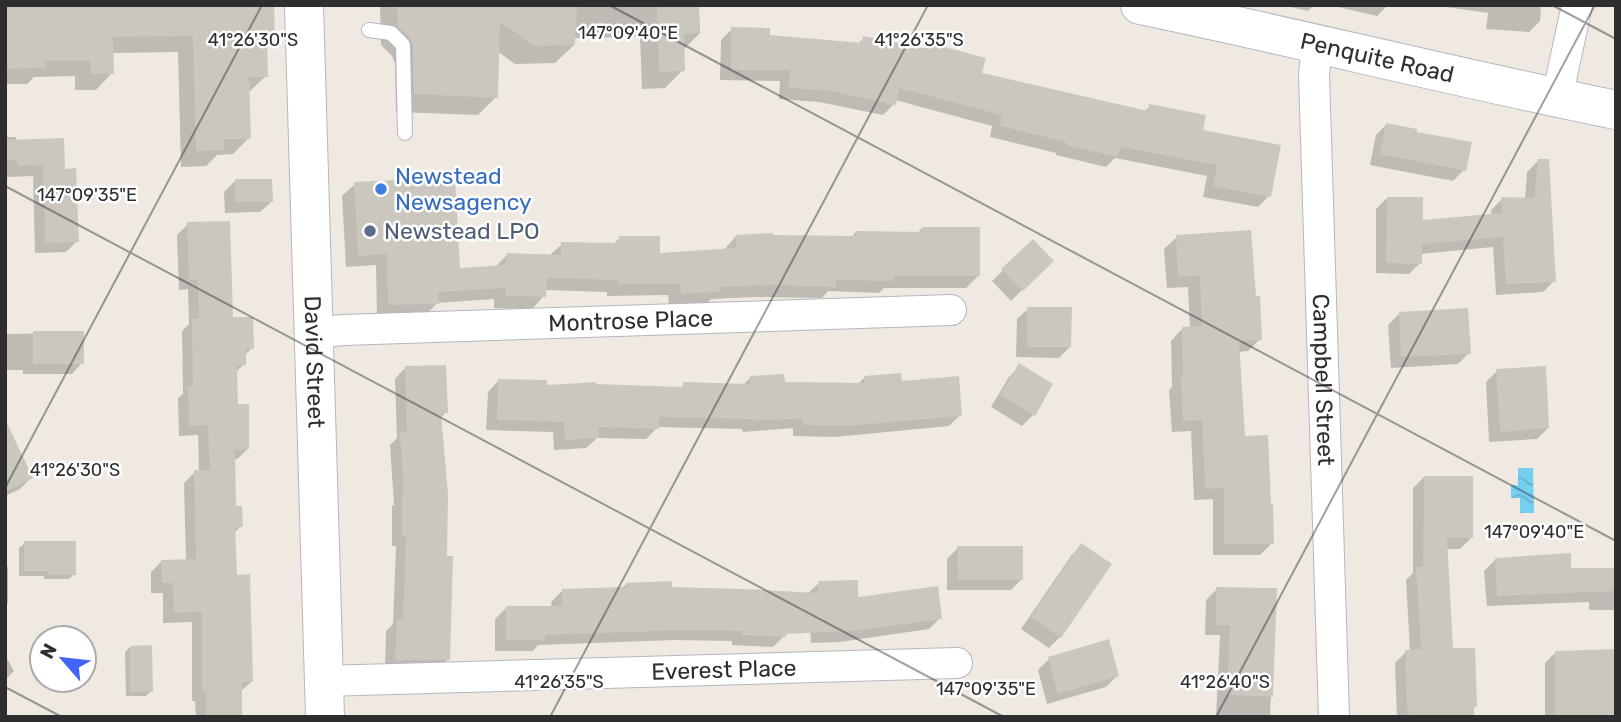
<svg xmlns="http://www.w3.org/2000/svg" width="1621" height="722" font-family="Rubik,sans-serif">
<style>
.water{fill:url(#water-waves)}
.shadow{fill:#0003}
.building{fill:#cbc7bf}
.lines{fill:none;stroke-linecap:round;stroke-linejoin:round}
.lane-casing{stroke:#b4b7c1;stroke-width:16}
.street-casing{stroke:#b4b7c1;stroke-width:32}
.secondary-casing{stroke:#b4b7c1;stroke-width:40}
.lane{stroke:#fff;stroke-width:14}
.street{stroke:#fff;stroke-width:30}
.secondary{stroke:#fff;stroke-width:38}
.ticks{fill:none;stroke:#2e2e2e;stroke-width:2;stroke-opacity:0.45}
.shop-dot{fill:#3f7fe0;stroke:#fff;stroke-width:2.5}
.service-dot{fill:#5c6f8a;stroke:#fff;stroke-width:2.5}
.labels{text-anchor:middle;stroke-width:5;stroke-linejoin:round;paint-order:stroke}
.street-label{font-size:23px;fill:#2e2e2e;stroke:#fff}
.shop-label{font-size:23px;fill:#366cbe;stroke:#fff;text-anchor:start}
.service-label{font-size:23px;fill:#4e5e75;stroke:#fff;text-anchor:start}
.ticks-label{font-size:18px;text-anchor:middle;fill:#2e2e2e;stroke:#fff;stroke-width:5;stroke-linejoin:round;paint-order:stroke}
</style>
<defs>
<pattern id="water-waves" width="16" height="10" patternUnits="userSpaceOnUse" patternTransform="scale(1.75)"><rect width="16" height="10" fill="#75cff0"/><path d="M0 5q4-4 8 0t8 0" fill="none" stroke="#66b2ce"/></pattern>
</defs>
<rect width="100%" height="100%" fill="#efe9e1"/>
<polygon class="water" points="1518,468 1533,468 1534,513 1520,513 1520,498 1511,498 1511,485 1518,485"/>
<g class="shadow">
<polygon points="5,5 273,37 265,45 266,76 249,92 249,138 233,154 217,155 206,166 181,167 178,52 112,53 112,73 96,90 75,90 75,76 34,77 27,84 5,84"/>
<polygon points="380,5 699,5 700,33 683,50 683,70 665,88 642,89 640,37 574,38 574,45 555,63 515,64 497,51 496,97 478,115 396,112 395,64 392,56 381,45"/>
<polygon points="1282,5 1314,5 1308,11"/>
<polygon points="1329,5 1388,5 1377,16"/>
<polygon points="1432,5 1541,5 1540,21 1529,32 1486,29 1488,13"/>
<polygon points="732,29 768,37 858,44 864,38 924,50 930,45 980,74 1144,112 1150,106 1201,132 1269,196 1258,207 1203,197 1207,176 1115,158 1106,167 1056,155 1056,153 990,137 992,126 895,100 894,104 883,115 819,102 779,99 780,81 720,80 721,40"/>
<polygon points="1387,124 1415,133 1464,170 1453,181 1370,165 1376,135"/>
<polygon points="5,137 16,137 16,142 63,171 77,241 66,252 35,253 33,176 7,177 7,170 5,170"/>
<polygon points="1538,161 1554,281 1543,292 1496,295 1493,247 1420,254 1420,263 1409,274 1376,273 1376,209 1387,198 1421,222 1492,216 1491,210 1502,199 1525,199 1527,172"/>
<polygon points="235,181 271,202 260,212 225,213 224,192"/>
<polygon points="355,184 458,270 495,267 507,255 549,256 562,244 612,245 620,238 658,254 724,250 736,236 851,238 856,232 917,234 922,228 979,275 966,288 884,288 879,293 828,291 822,298 755,297 711,299 707,303 669,305 668,295 607,296 607,292 545,290 544,296 532,309 494,308 494,299 437,303 425,316 377,317 376,265 346,267 342,196"/>
<polygon points="188,224 231,319 252,348 244,356 244,364 235,373 236,406 248,449 237,459 234,459 235,508 241,526 234,533 236,576 252,681 240,692 241,717 196,717 195,701 192,701 192,622 163,623 163,593 151,593 151,572 161,562 186,561 184,483 195,472 199,472 198,435 179,436 178,398 183,394 182,331 189,324 188,289 179,290 177,235"/>
<polygon points="1177,237 1260,339 1248,351 1238,352 1243,438 1272,543 1260,555 1213,555 1213,499 1194,500 1191,431 1172,432 1169,390 1172,387 1171,341 1183,328 1190,328 1188,287 1167,288 1164,249"/>
<polygon points="1033,241 1052,261 1011,301 992,281"/>
<polygon points="1028,309 1070,347 1059,358 1016,357 1017,319"/>
<polygon points="1399,314 1469,353 1458,364 1391,368 1388,325"/>
<polygon points="82,333 82,363 72,374 23,374 23,370 5,370 5,334"/>
<polygon points="1020,366 1051,385 1033,415 1022,426 991,407 1009,377"/>
<polygon points="405,368 446,412 440,418 448,659 437,670 385,670 386,631 393,624 396,546 392,546 392,506 394,505 390,445 397,438 395,379"/>
<polygon points="1497,371 1548,428 1537,439 1489,442 1486,382"/>
<polygon points="865,377 900,383 960,415 949,426 835,437 793,436 793,428 743,432 742,429 658,427 646,439 597,438 586,448 554,450 553,432 486,430 488,392 498,381 545,386 594,386 680,389 684,384 743,385 750,378 783,384 857,385"/>
<polygon points="5,455 31,478 20,489 5,496"/>
<polygon points="1424,477 1471,538 1460,549 1446,549 1452,650 1472,709 1472,717 1397,717 1395,663 1406,652 1410,651 1406,580 1413,573 1413,488"/>
<polygon points="25,543 74,574 69,579 44,579 44,576 19,576 19,548"/>
<polygon points="1081,545 1060,637 1049,648 1021,629 1071,556"/>
<polygon points="958,548 1022,579 1011,590 947,590 947,559"/>
<polygon points="1495,560 1569,570 1616,569 1616,610 1589,610 1589,602 1487,606 1484,571"/>
<polygon points="5,567 8,567 8,603 5,605"/>
<polygon points="819,583 856,599 940,618 929,629 840,642 811,643 810,619 783,620 784,636 773,647 732,645 732,641 674,640 538,645 533,651 495,651 495,619 506,608 552,607 551,602 562,591 622,589 626,584 670,589 807,594"/>
<polygon points="1217,589 1275,590 1270,717 1216,717 1220,635 1205,635 1206,600"/>
<polygon points="130,647 151,691 146,696 126,696 125,652"/>
<polygon points="1556,652 1616,717 1545,717 1545,663"/>
<polygon points="5,655 14,671 5,680"/>
<polygon points="1049,659 1117,676 1106,687 1047,704 1038,670"/>
</g>
<g class="building">
<polygon points="5,5 274,5 275,38 267,38 268,77 249,77 251,139 224,139 224,150 196,151 193,36 113,37 114,74 91,74 90,61 45,61 45,68 7,69 7,61 5,61"/>
<polygon points="397,5 577,5 575,45 534,46 500,22 498,98 414,94 413,45 410,38 398,27"/>
<polygon points="657,5 699,5 699,33 684,34 685,71 659,72"/>
<polygon points="731,27 770,28 770,35 862,43 863,36 927,49 929,43 986,58 982,73 1148,111 1149,104 1206,115 1203,130 1281,145 1271,197 1213,186 1217,165 1121,147 1118,157 1066,145 1066,142 1000,126 1002,115 899,88 896,105 831,91 789,88 790,70 731,70"/>
<polygon points="1386,123 1417,129 1417,132 1472,142 1466,171 1380,154"/>
<polygon points="64,138 65,169 76,168 79,242 45,243 43,165 17,166 17,160 5,160 5,140"/>
<polygon points="1538,159 1549,159 1556,282 1506,284 1503,237 1422,244 1422,264 1386,263 1387,197 1423,197 1423,220 1502,213 1501,197 1534,198"/>
<polygon points="455,177 460,268 506,265 507,253 561,255 561,242 619,243 619,236 660,236 660,253 736,248 736,235 773,233 773,235 856,236 856,231 922,232 922,227 980,227 980,276 893,276 893,281 836,280 836,287 769,285 720,287 721,292 681,294 680,284 619,284 619,280 547,278 546,297 505,296 506,288 438,292 439,304 388,305 387,254 358,256 354,182"/>
<polygon points="235,179 272,179 273,202 235,202"/>
<polygon points="230,221 233,317 253,317 254,349 246,349 246,365 237,365 238,404 249,404 249,449 235,450 236,506 242,506 243,527 235,527 237,575 250,574 253,682 242,682 242,717 206,717 206,691 202,691 202,612 174,613 173,583 162,583 161,560 196,559 194,470 210,470 208,425 189,426 188,386 193,386 192,319 199,318 198,279 189,280 187,222"/>
<polygon points="1251,230 1256,296 1260,296 1262,340 1239,341 1245,436 1268,435 1271,504 1273,504 1274,544 1224,544 1224,488 1205,489 1202,420 1183,421 1181,376 1183,376 1182,327 1202,326 1200,276 1178,277 1176,235"/>
<polygon points="1033,239 1054,261 1023,291 1001,269"/>
<polygon points="1027,307 1072,307 1071,347 1027,347"/>
<polygon points="1468,308 1471,354 1401,357 1399,312"/>
<rect x="33" y="331" width="51" height="33"/>
<polygon points="1019,363 1053,384 1035,416 1000,395"/>
<polygon points="446,365 448,413 441,413 448,494 447,556 453,556 450,660 395,660 397,619 403,619 406,536 402,536 402,494 404,494 400,432 407,432 405,366"/>
<polygon points="1546,366 1549,428 1500,432 1496,369"/>
<polygon points="901,373 902,381 959,376 962,416 847,426 803,425 803,418 753,421 753,419 659,417 659,429 598,427 599,438 565,440 564,422 497,420 498,379 547,380 547,385 596,382 596,384 683,387 683,382 750,384 750,376 784,374 785,382 865,383 864,376"/>
<polygon points="5,419 33,478 5,492"/>
<polygon points="1424,476 1473,476 1473,538 1447,538 1453,648 1475,648 1477,707 1474,707 1474,717 1409,717 1409,709 1407,709 1405,650 1421,649 1416,567 1423,566"/>
<polygon points="24,541 76,541 76,575 48,575 48,571 24,571"/>
<polygon points="1081,543 1112,564 1061,638 1031,617"/>
<polygon points="957,546 1023,546 1023,580 958,580"/>
<polygon points="1571,553 1571,568 1616,568 1616,591 1497,596 1495,558"/>
<polygon points="858,580 858,597 938,586 942,619 852,631 786,634 786,637 742,635 742,631 686,630 545,635 545,640 506,640 506,606 562,606 562,589 626,587 626,583 672,581 672,587 743,589 818,593 818,581"/>
<polygon points="1216,587 1277,588 1273,697 1227,695 1230,625 1216,625"/>
<polygon points="1109,639 1119,676 1058,694 1048,657"/>
<polygon points="152,645 153,692 130,692 130,646"/>
<polygon points="1616,649 1616,717 1555,717 1555,651"/>
</g>
<g class="lines">
<g class="lane-casing">
<polyline id="lane" points="369,30 391,33 403,45 405,133"/>
</g>
<g class="street-casing">
<g id="street">
<path id="s1" d="M1317 44 1314 75 1334 717"/>
<polyline points="1557,98 1577,5"/>
<path id="s2" d="M313 333 343 330 951 310"/>
<path id="s3" d="M323 681 957 663"/>
</g>
</g>
<g class="secondary-casing">
<g id="secondary">
<path id="s4" d="M304 5 325 717"/>
<path id="s5" d="M1140 5C1299 38 1457 78 1616 110"/>
</g>
</g>
<use href="#lane" class="lane"/>
<use href="#street" class="street"/>
<use href="#secondary" class="secondary"/>
</g>
<path class="ticks" d="M609 5 1616 541M1552 5 1616 39M5 186 1004 717M5 488 262 5M5 687 62 717M550 717 928 5M1216 717 1595 5"/>
<circle class="shop-dot" cx="381" cy="189" r="7"/>
<circle class="service-dot" cx="370" cy="231" r="7"/>
<g class="labels">
<g class="street-label">
<text dy="8" stroke="none"><textPath href="#s5" startOffset="243">Penquite Road</textPath></text>
<text dy="8" stroke="none"><textPath href="#s2" startOffset="318">Montrose Place</textPath></text>
<text dy="8" stroke="none"><textPath href="#s4" startOffset="357">David Street</textPath></text>
<text dy="8" stroke="none"><textPath href="#s1" startOffset="336">Campbell Street</textPath></text>
<text dy="8" stroke="none"><textPath href="#s3" startOffset="401">Everest Place</textPath></text>
</g>
<g class="shop-label">
<text x="395" y="184">Newstead<tspan x="395" dy="26">Newsagency</tspan></text>
</g>
<g class="service-label">
<text x="384" y="239">Newstead LPO</text>
</g>
</g>
<g class="ticks-label">
<text x="628" y="39">147°09'40"E</text>
<text x="253" y="46">41°26'30"S</text>
<text x="919" y="46">41°26'35"S</text>
<text x="87" y="201">147°09'35"E</text>
<text x="75" y="476">41°26'30"S</text>
<text x="1534" y="538">147°09'40"E</text>
<text x="559" y="688">41°26'35"S</text>
<text x="1225" y="688">41°26'40"S</text>
<text x="986" y="695">147°09'35"E</text>
</g>
<rect width="1621" height="722" fill="none" stroke="#2e2e2e" stroke-width="14"/>
<g transform="translate(63 659) rotate(298)"><circle r="33" fill="#ffffff" stroke="#ababab" stroke-width="2"/>
<path d="M0-5L12 26L0 18L-12 26Z" fill="#4264fb"/>
<text y="-10" font-size="19" font-weight="bold" text-anchor="middle" fill="#2e2e2e">N</text>
</g>
</svg>
